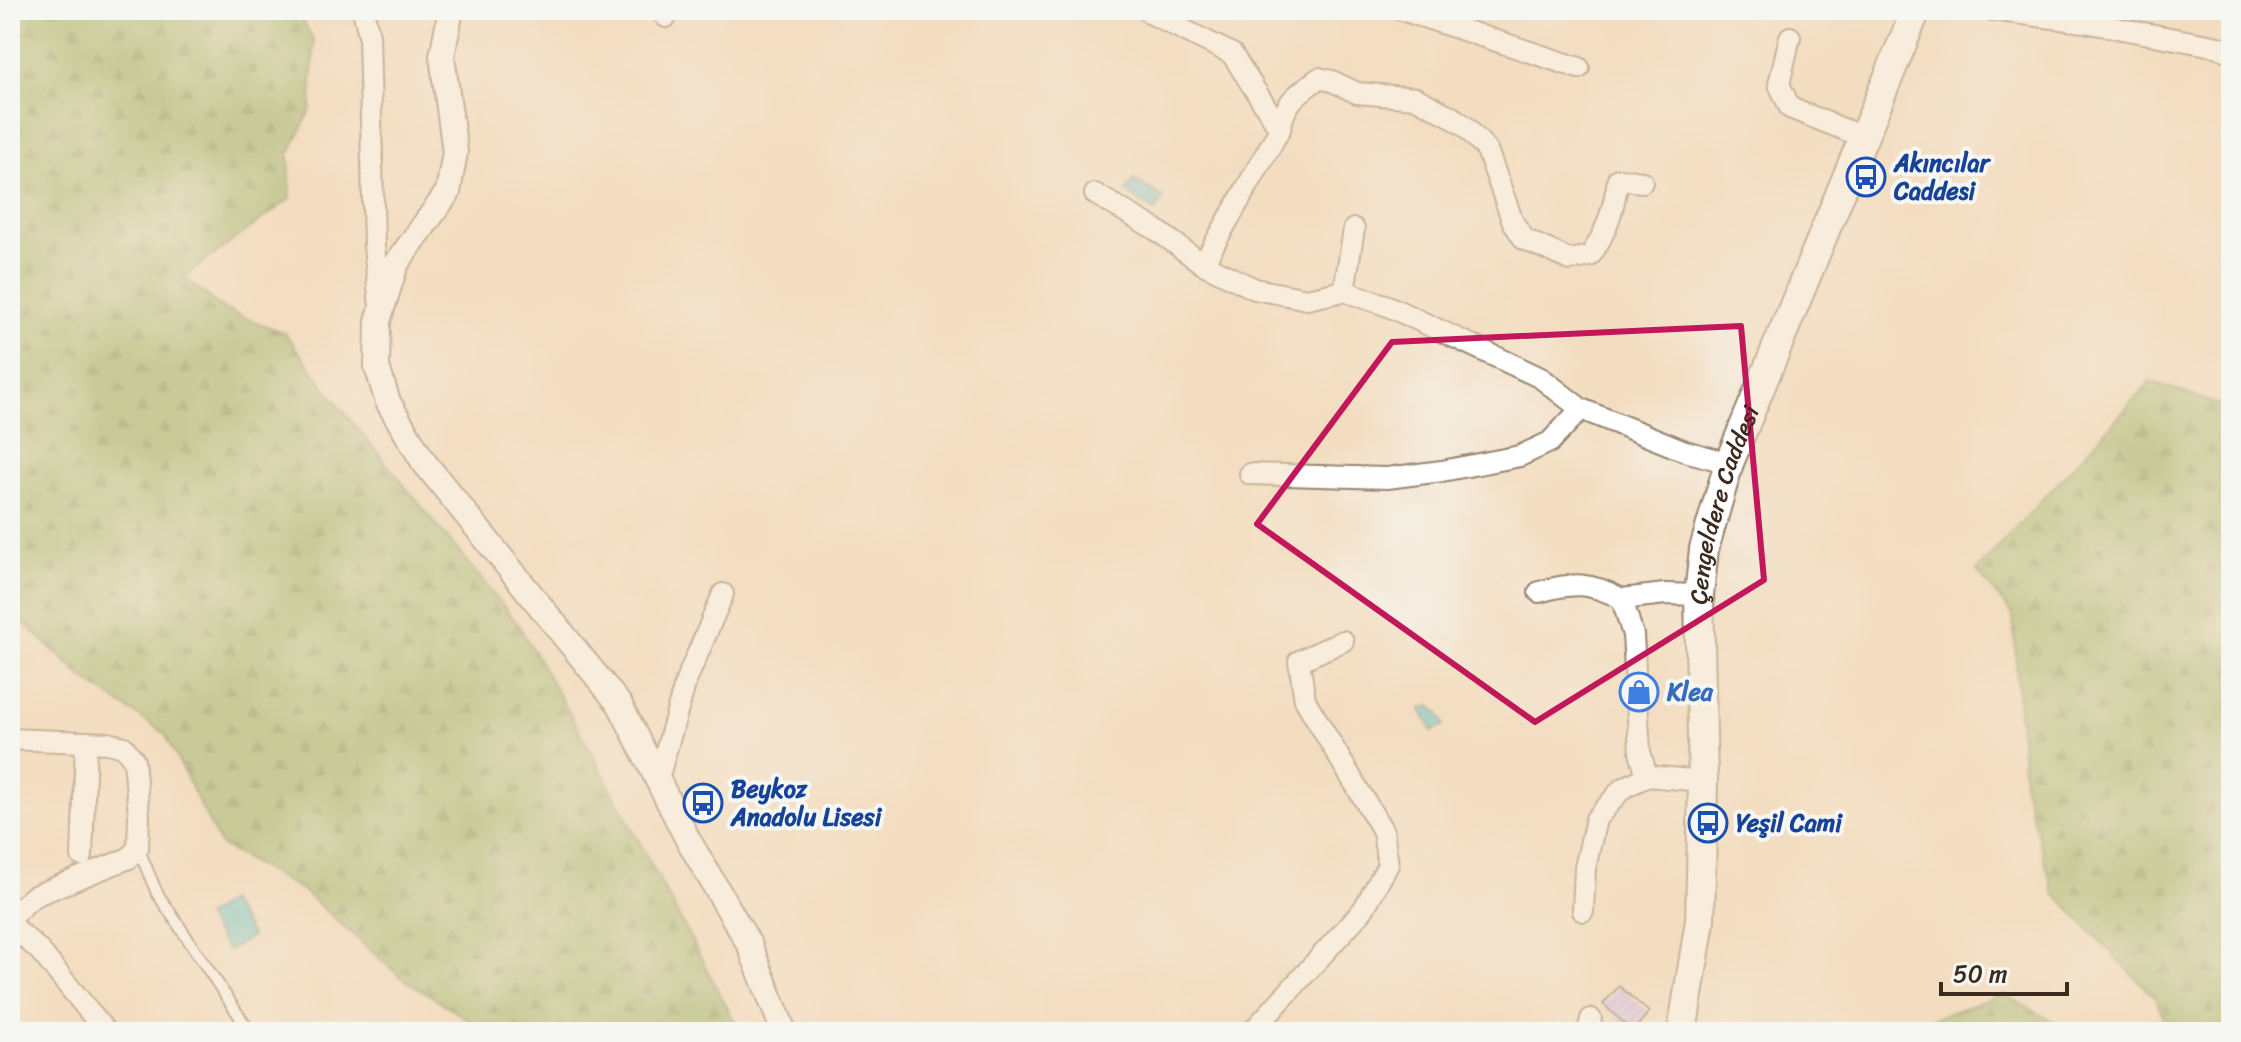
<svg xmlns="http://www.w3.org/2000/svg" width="2241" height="1042" font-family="Sriracha,sans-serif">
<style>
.forest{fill:url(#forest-firs);stroke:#687043;stroke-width:2}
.water{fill:#55c1cf;stroke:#487676;stroke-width:2}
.building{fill:url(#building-hatch)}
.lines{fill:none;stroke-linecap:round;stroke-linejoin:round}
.service-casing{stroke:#97846f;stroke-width:14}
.minor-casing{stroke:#97846f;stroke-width:24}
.tertiary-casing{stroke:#97846f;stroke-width:28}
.secondary-casing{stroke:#97846f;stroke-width:32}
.service{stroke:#fff;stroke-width:10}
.minor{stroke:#fff;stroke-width:20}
.tertiary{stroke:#fff;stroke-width:24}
.secondary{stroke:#fff;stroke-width:28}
.marked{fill:none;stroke:#c2185b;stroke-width:6;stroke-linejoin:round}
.labels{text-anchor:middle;stroke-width:8;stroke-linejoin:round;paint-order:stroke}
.transit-label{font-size:24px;font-weight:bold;fill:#164399;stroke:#f6f6f2;text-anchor:start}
.street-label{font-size:24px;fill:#3b2a1e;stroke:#f6f6f2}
.shop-label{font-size:24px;font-weight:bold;fill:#366cbe;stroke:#f6f6f2;text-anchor:start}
</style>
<defs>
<pattern id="forest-firs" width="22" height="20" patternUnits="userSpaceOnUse" patternTransform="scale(2)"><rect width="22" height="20" fill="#95b568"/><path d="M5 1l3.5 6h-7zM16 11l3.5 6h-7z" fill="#7b9355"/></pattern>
<pattern id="building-hatch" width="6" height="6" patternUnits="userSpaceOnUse" patternTransform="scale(2)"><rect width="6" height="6" fill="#cab8f6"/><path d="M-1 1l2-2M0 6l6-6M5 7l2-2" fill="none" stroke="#ae9ed2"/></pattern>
</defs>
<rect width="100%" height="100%" fill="#f6f6f2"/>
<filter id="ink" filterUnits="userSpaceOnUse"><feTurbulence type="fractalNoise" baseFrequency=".0125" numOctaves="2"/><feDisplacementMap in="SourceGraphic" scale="16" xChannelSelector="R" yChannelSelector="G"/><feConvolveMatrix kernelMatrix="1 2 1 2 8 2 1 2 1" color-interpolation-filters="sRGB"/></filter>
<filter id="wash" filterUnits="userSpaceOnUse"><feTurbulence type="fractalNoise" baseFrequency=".006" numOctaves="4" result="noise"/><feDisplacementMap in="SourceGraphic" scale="32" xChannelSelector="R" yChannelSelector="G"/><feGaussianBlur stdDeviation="1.8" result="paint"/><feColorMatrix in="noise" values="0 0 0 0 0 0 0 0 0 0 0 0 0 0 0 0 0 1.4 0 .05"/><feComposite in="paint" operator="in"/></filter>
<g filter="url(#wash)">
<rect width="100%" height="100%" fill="#f3ddc0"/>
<g class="forest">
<polygon points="10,10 297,10 314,42 311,109 289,154 291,198 184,277 223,309 285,333 341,408 518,624 590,749 740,1032 488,1032 401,977 303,891 220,845 165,734 84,679 10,610 10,101 17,86"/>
<path d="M2150 381 2231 409V1032H2169L2156 999 2054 893 2024 787 2013 615 1977 571C2034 506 2095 446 2150 381Z"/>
<polygon points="2004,994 2072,1032 1917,1032 1920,1023"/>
</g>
<g class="water">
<polygon points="1134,179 1163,198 1155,211 1126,192"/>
<polygon points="1430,706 1439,713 1444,725 1432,731 1421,709"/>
<polygon points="229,901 252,936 228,951 205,917"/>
</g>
<g id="blocks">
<polygon class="building" points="1619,986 1649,1012 1633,1031 1603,1004"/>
</g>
</g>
<g filter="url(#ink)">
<use href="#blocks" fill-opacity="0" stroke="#97846f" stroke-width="2"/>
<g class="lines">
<g class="service-casing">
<polyline id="service" points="138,848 157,893 250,1032"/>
</g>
<g class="minor-casing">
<g id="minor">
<polyline points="363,10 369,35 374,246 380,307"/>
<polyline points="663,10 666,17"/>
<polyline points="1402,10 1579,68"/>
<polyline points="1992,10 2084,22 2219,47 2231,53"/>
<polyline points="1150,13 1232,54 1280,129"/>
<polyline points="1790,37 1779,84 1790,108 1863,137"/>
<polyline points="1095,194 1155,229 1203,264 1255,289 1307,299 1344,291 1388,306 1541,378 1581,409 1685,451 1729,463"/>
<path d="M1203 264 1280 129C1286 99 1297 95 1319 78L1332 81 1357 93 1416 98 1452 117 1466 127 1487 150 1513 222 1524 239 1570 260 1590 256C1607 232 1614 208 1618 179L1642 182"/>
<polyline points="1344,291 1354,229"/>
<polyline points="1250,474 1387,478 1442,471 1520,456 1550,442 1581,409"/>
<path d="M1539 592C1573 582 1590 582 1622 599L1633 635 1640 752 1647 776"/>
<polyline points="1622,599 1665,594 1699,595"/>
<polyline points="10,739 108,743 124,747 134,760 139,815 138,848 129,858 34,896 10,917"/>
<polyline points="658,779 686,681 723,594"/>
<polyline points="82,856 86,742"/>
<polyline points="1583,911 1585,868 1596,819 1622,789 1647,776 1703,781"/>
<polyline points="10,924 40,951 106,1032"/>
<polyline points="1252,1032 1363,910 1388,865 1383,831 1305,700 1299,661 1343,641"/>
<polyline points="1588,1032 1591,1019"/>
</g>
</g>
<g class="tertiary-casing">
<polyline id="tertiary" points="451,10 442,56 455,152 448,192 396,264 378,321 377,367 388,402 423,461 620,705 687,838 749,944 784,1032"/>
</g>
<g class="secondary-casing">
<g id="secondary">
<path id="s1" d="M1682 1032 1700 921 1703 781 1699 595 1704 549 1729 463 1916 10"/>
</g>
</g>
<use href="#service" class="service"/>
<use href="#minor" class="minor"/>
<use href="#tertiary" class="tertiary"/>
<use href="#secondary" class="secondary"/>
</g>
</g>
<path d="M0 0H2241V1042H0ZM1741 326 1764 580 1535 722 1257 524 1392 342Z" fill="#f3ddc0" fill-opacity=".55" fill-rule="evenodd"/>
<path class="marked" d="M1741 326 1764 580 1535 722 1257 524 1392 342Z"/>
<defs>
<g id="bus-ring" transform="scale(2)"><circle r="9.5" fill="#f6f6f2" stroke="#1a4fb4" stroke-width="1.5"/><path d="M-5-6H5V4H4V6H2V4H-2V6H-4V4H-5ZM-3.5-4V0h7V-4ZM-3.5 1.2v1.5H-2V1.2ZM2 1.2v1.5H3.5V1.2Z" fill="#1a4fb4"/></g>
<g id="shop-ring" transform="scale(2)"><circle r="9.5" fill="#f6f6f2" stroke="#3f7fe0" stroke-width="1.5"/><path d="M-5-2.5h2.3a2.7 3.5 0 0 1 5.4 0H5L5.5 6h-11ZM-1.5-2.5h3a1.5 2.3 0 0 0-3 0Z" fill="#3f7fe0"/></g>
</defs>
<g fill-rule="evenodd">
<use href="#bus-ring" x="1866" y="177"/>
<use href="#shop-ring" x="1639" y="692"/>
<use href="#bus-ring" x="703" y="803"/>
<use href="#bus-ring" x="1708" y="823"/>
</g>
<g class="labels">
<g class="transit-label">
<text x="1894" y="171">Akıncılar<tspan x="1894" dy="28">Caddesi</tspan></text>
<text x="731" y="797">Beykoz<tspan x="731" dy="28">Anadolu Lisesi</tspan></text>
<text x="1736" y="831">Yeşil Cami</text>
</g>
<g class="street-label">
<text dy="8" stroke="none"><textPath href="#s1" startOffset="532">Çengeldere Caddesi</textPath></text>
</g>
<g class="shop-label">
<text x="1667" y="700">Klea</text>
</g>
</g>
<rect width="2241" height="1042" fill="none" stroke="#f6f6f2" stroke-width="40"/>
<path d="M1941 982v12h126v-12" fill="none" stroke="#3b2a1e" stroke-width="4"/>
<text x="1953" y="982" font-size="24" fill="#3b2a1e" stroke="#f6f6f2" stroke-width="6" paint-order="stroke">50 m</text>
</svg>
